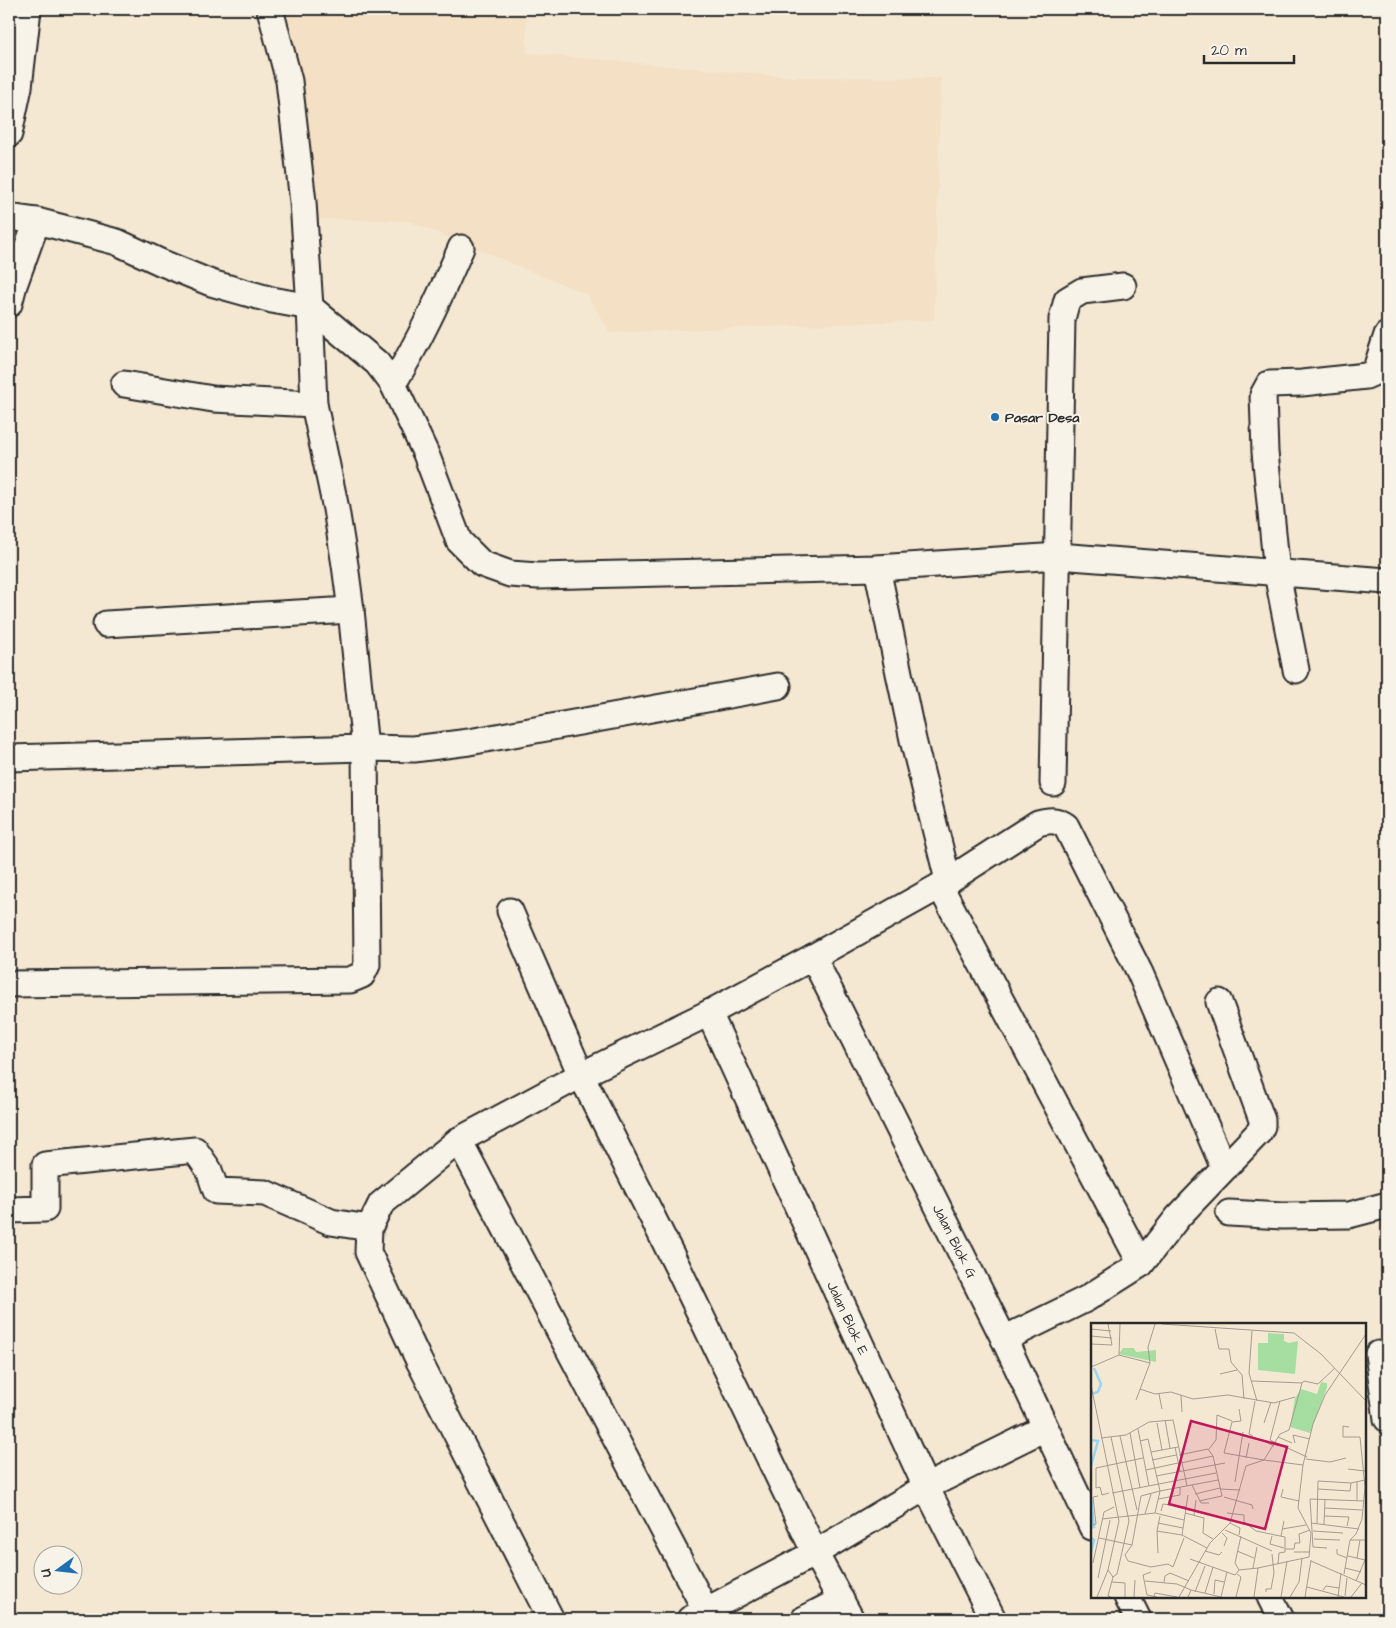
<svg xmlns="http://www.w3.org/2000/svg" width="1396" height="1628" font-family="'Architects Daughter',sans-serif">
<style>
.built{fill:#f4e0c4}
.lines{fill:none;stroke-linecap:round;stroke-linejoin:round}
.street-casing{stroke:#2b2b2b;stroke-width:29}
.street{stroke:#f7f3e8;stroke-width:25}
.poi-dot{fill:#1f6fb2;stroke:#f7f3e8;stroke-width:2}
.labels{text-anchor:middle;stroke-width:4;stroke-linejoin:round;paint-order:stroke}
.poi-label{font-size:14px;font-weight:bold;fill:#2b2b2b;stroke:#f7f3e8;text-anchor:start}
.street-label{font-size:14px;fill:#2b2b2b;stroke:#f7f3e8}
.inset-river{fill:none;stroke:#95d6f7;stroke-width:2.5}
.inset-road{fill:none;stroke:#a49c90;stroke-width:1}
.view{fill:#c2185b;fill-opacity:0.15;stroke:#c2185b;stroke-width:2.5}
.inset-edge{fill:none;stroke:#2b2b2b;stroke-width:2.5}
</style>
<rect width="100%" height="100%" fill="#f5e8d3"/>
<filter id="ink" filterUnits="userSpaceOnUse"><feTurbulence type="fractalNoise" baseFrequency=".02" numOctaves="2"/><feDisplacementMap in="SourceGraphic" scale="10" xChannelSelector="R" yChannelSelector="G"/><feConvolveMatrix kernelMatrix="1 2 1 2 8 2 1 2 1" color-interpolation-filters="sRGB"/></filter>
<g filter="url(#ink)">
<polygon class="built" points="269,9 526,9 527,53 792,77 941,78 934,320 610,333 586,294 409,221 291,218"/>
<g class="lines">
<g class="street-casing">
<g id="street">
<polyline points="270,9 289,81 303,202 310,307 377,363 393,384 426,454 459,541 482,564 510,574 538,576 877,568 1058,556 1387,581"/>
<polyline points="9,134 19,87 28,9"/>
<polyline points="9,217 37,221 117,242 160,262 211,283 272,300 310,307 314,404 336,509 345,565 351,610 365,748 367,965 362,975 350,980 9,984"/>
<polyline points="9,304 14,285 37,221"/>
<polyline points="124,384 213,399 314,404"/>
<path d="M393 384C420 340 440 296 461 248"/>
<polyline points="877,568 913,740 948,880"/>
<polyline points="106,624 351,610"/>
<polyline points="1296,670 1277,573 1265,452 1263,395 1269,384 1302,383 1366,376 1375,372 1387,335"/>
<polyline points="9,758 365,748 414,749 469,742 778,686"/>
<polyline points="1053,783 1062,319 1067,300 1082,291 1123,286"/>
<polyline points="940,886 1141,1264"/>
<polyline points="510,911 581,1075 678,1268 815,1553 851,1619"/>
<polyline points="813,957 1004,1339 1092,1527"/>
<polyline points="709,1013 926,1487 993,1619"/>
<polyline points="459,1140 706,1611"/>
<polyline points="9,1210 45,1209 45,1165 195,1150 209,1170 216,1191 265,1193 331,1222 369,1228"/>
<polyline points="1229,1213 1283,1216 1349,1215 1387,1205"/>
<polyline points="1004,1339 1086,1299 1141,1264 1178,1217 1259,1132 1262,1126 1262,1120 1219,1002"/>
<polyline points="1378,1354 1387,1419"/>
<polyline points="1127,1597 1138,1619"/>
<polyline points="1270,1597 1281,1619"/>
<path d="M551 1619 419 1361 368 1252 369 1228 381 1204 459 1140 581 1075 709 1013 813 957 940 886 1038 823C1049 820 1056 819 1066 826L1140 973 1224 1168"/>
<polyline points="690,1619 815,1553 926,1487 1045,1428"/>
<polyline points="804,1619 841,1600"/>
</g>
</g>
<use href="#street" class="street"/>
</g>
</g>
<circle class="poi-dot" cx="995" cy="417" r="5"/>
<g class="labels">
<g class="poi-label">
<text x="1005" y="422">Pasar Desa</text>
</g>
<g class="street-label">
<text transform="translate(955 1241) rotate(63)" y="5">Jalan Blok G</text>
<text transform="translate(848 1318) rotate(65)" y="5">Jalan Blok E</text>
</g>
</g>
<g transform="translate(1091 1323)">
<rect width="275" height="275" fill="#f5e8d3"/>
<path d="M230 59 236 60V65L219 110 199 104 204 75 210 66 226 71Z" fill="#a6dda1"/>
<path d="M177 10 193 11V18L198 20 207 18 204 51 167 47V20H177Z" fill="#a6dda1"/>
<path d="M32 25H43L45 29 65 27V39L28 31Z" fill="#a6dda1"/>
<path class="inset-river" d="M0 71 7 69 10 61 3 45M0 117 7 118 0 143M0 174 3 204 0 205M0 215 3 217 0 229"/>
<path class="inset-road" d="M71 1 203 10 230 31 275 78M0 6 20 8M124 6 128 26H138L140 39 151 52 153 76M161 8 158 50 166 78M0 13 21 15M0 21 21 22 17 1M28 32 59 40M0 44 28 32 29 1M129 51 146 47M161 58 211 60M0 62 28 198 17 247 22 254 17 273 20 274M49 66 64 71 80 69 102 76 137 72 183 80 204 74M68 71 71 86M90 72 91 89M45 77 59 40 57 24 64 1M189 78 179 117 216 134M148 86 150 98 141 99 133 130 173 137 189 111 198 107 211 60 213 58 227 61 244 45M74 97 79 125M66 100 71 127M173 100 180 79M47 106 58 163M39 110 49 165M29 113 46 187M162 113 158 111 164 78M20 114 38 198 26 251 22 254M187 114 201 120M10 115 35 112 58 99 82 97 96 163M168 116 183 123M204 120 202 112 219 116M84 124 89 148M118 126 125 117 126 92 141 98M60 129 87 124M88 132 117 126 122 133 131 173 108 178M155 135 158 120M215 136 239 139 255 135M61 137 85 132M90 140 122 133M257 146 274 148M55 147 87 140M65 153 134 140M144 159 152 109M101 162 110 180H118M129 166 149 167M192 166 190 174 208 178M227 166 259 168 260 160M18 170 11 172 9 164 5 165V145L52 135M21 170 125 150M104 171 129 165M97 172 91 212 116 225M133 174 161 182 162 186M67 176 89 172V164M266 177V159M0 185 1 203M234 185 271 187M70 188 72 181 95 184M64 190 69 168 127 157M94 190 113 195 112 210 122 216M136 190 153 192V199L165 208 194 214V229L188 230 187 241M54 191 60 171M103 192 105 177M233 193 258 194 256 203M11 196 64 190 93 197M67 200 92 205M139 200 149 205 148 212M220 200 268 206M226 201 227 158 260 160 274 157M233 201 234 176M2 202 5 201 2 174 7 173M191 206 215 202M134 207 181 228M66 208 91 212M222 208 252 210M131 210 136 215 133 223M181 213 179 221 193 225M190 213 193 198M8 215 41 222 50 173 69 168 57 116 49 118M223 216 249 217M259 217H275M41 222 34 232 37 238 60 244 77 241 82 244 93 215M236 225 222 224 219 176 273 178M194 226H203L204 220H209L208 211 219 207M246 226V231L256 235M114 228 128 232 131 229M146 228 163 235M203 229H219M67 230 66 208 69 193M257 233 274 237M266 235 269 217M99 236 144 252 148 247 167 245M220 238 275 262M2 240 13 189 23 184M162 245 166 224M254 245 270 249M148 247 144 240 150 213M60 249 52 252 56 272 66 274M253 251 259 217 265 211 271 196 274 164 269 114H252V103L258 104M7 255 19 197M54 258 86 261 100 267M265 258 274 237M21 259 34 260V274M73 259 74 253 79 250 98 258M216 264 253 274M232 267 235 263 248 265M104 269 114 243M175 269V266H180L183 250 181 231M114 270 122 244M123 271 124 257 133 259M63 273 64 270 86 274M254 273 256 255M6 274 17 247M43 274 44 257M88 274 119 220 139 200 155 143 173 137 212 142M97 274 100 267 130 274M130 274 136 249M145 274 150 254 146 251M163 274 167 245 218 234 220 210 207 185 212 142 222 101 234 72 275 11M190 274 196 238M199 274 208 259 211 235M214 274 220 237M247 274 250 250M260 274 271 260"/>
<path class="view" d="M100 98 196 124 174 206 78 181Z"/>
<rect width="275" height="275" class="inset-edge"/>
</g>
<rect width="1396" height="1628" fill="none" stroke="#f7f3e8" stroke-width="30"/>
<rect x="15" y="15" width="1366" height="1598" fill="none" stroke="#2b2b2b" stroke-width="2" filter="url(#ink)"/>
<g transform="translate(58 1570) rotate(255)"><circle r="24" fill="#f7f3e8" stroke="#a5a39c"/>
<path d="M0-4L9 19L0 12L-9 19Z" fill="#1f6fb2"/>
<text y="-8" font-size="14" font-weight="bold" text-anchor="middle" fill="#2b2b2b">U</text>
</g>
<path d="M1204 55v8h90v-8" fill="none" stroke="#2b2b2b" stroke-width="2.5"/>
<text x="1211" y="55" font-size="15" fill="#2b2b2b" stroke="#f7f3e8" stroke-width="4" paint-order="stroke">20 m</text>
</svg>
